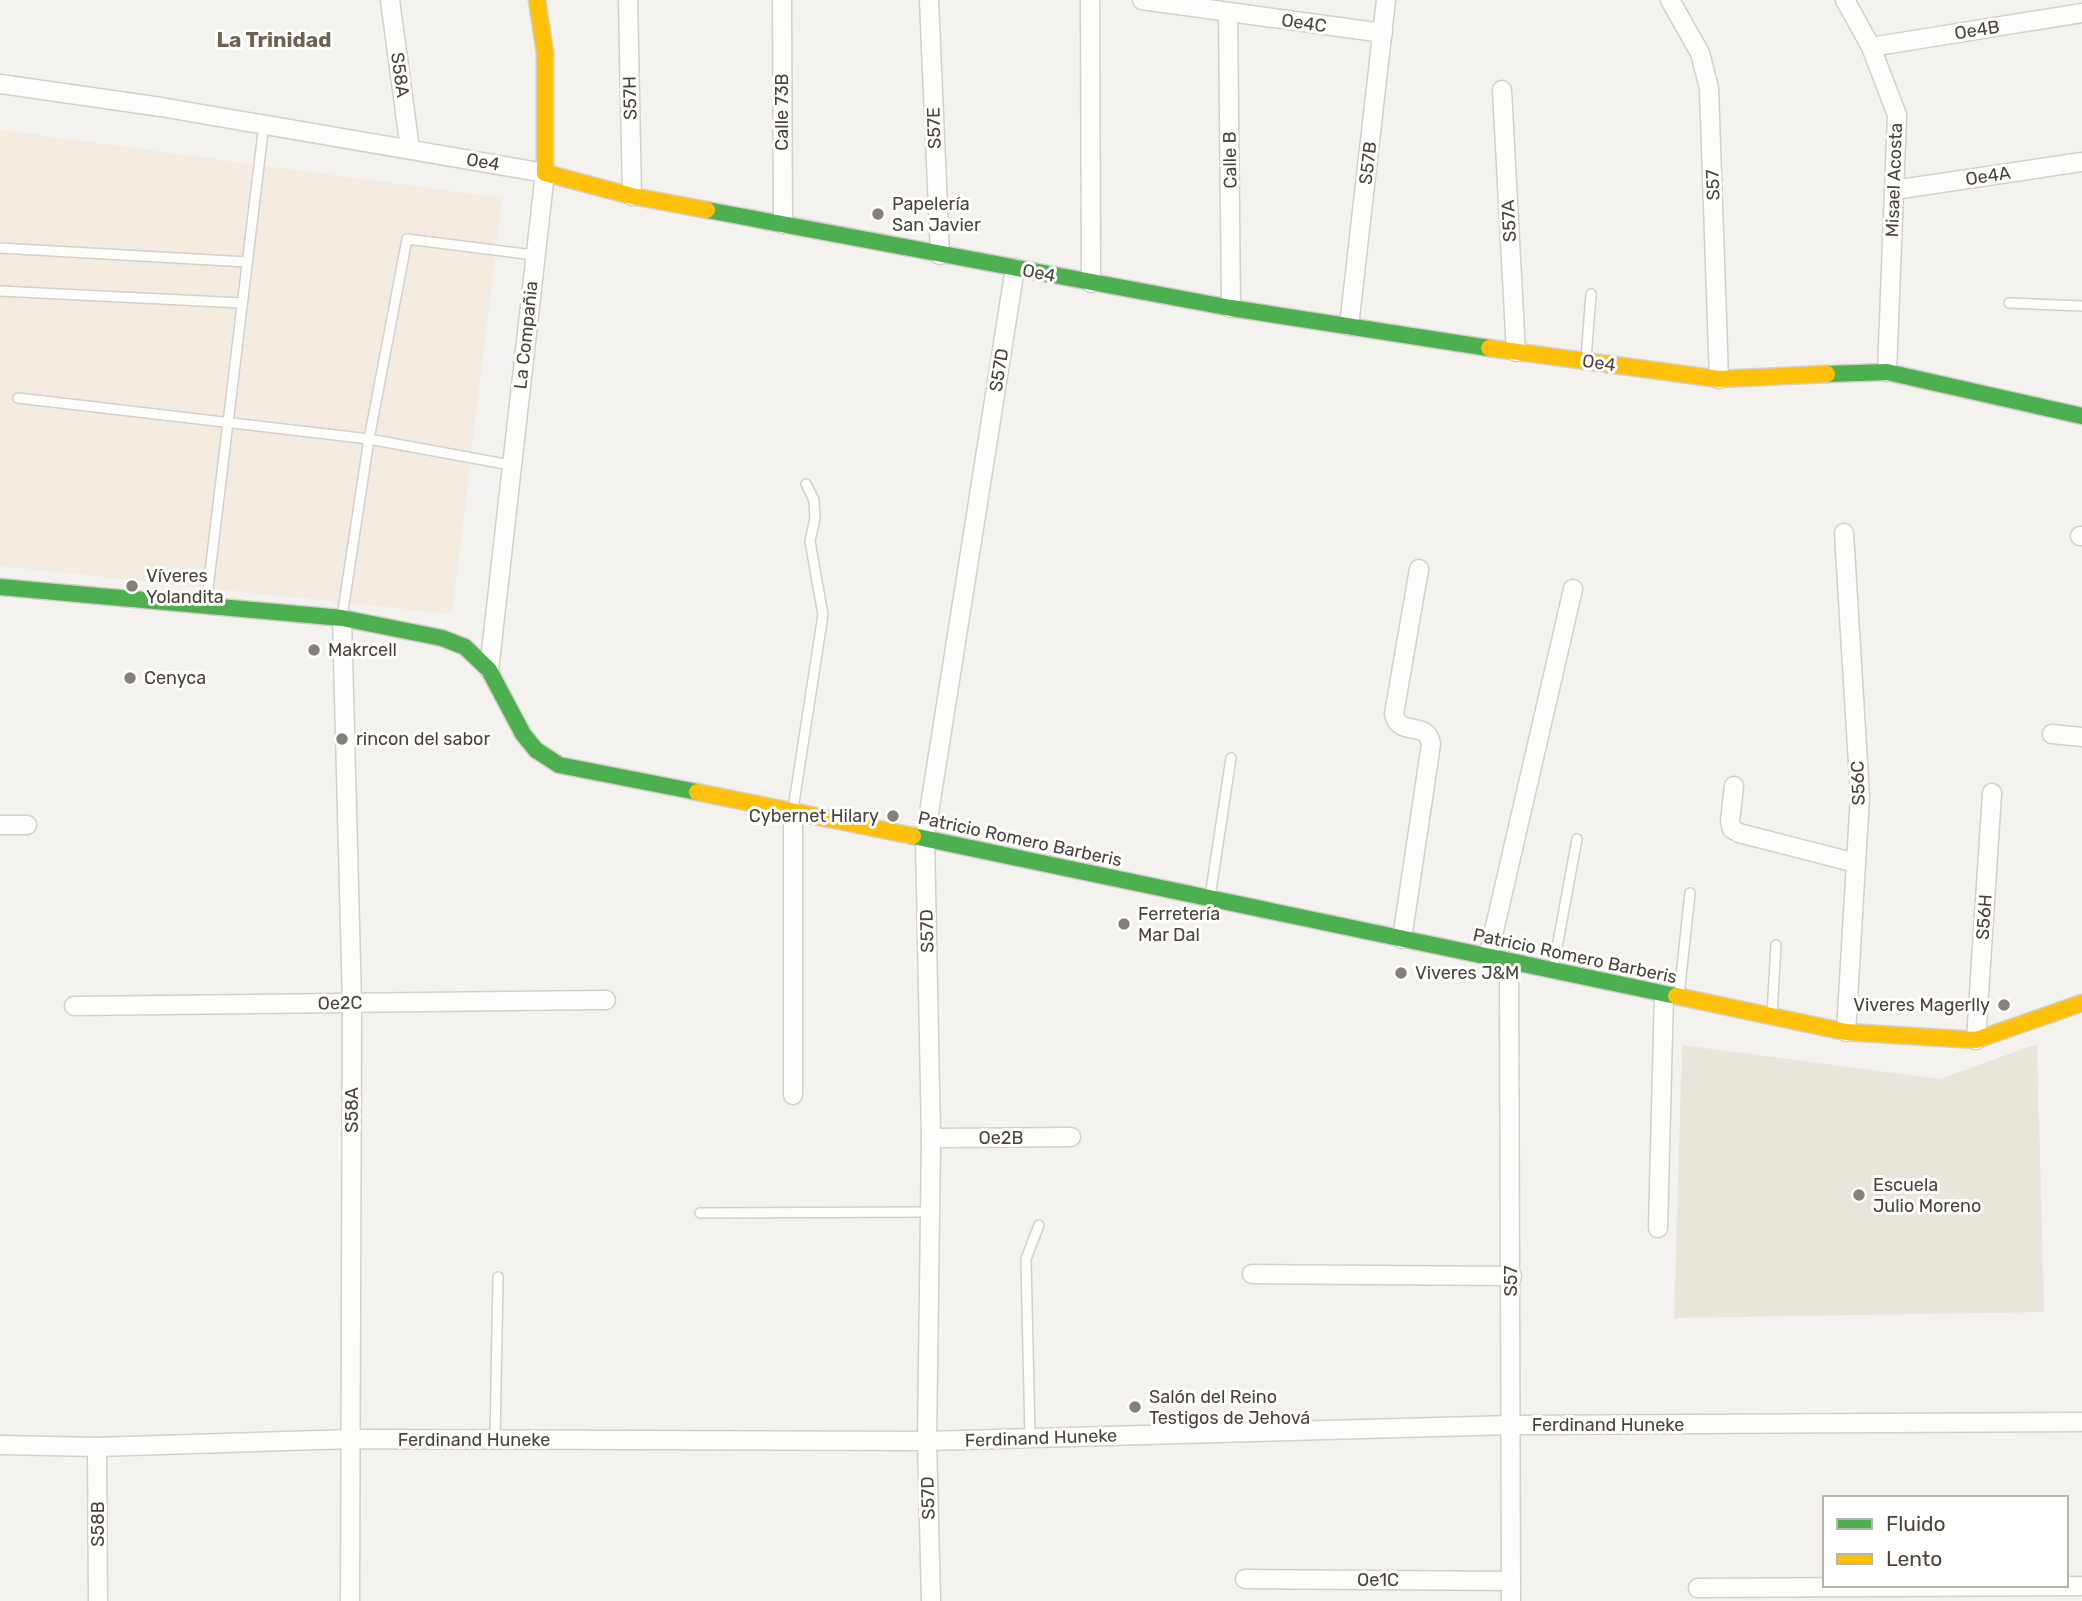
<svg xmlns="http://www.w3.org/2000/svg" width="2082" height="1601" font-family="Rubik,sans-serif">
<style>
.commercial{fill:#f3ebdf}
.education{fill:#eae5da}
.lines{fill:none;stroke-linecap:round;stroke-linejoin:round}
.lane-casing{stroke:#d2d0cb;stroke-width:12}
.street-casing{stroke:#d2d0cb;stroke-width:21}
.fast-casing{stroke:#d3cfc5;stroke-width:19}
.slow-casing{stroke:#d3cfc5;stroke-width:19}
.lane{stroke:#fdfdfc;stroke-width:9}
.street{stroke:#fdfdfc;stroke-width:18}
.fast{stroke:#4caf50;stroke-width:16}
.slow{stroke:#ffc107;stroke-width:16}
.poi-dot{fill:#868178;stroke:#fff;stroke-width:2.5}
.labels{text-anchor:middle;stroke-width:6;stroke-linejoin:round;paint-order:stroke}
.street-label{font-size:18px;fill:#4b4439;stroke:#fff}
.poi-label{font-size:18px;fill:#4b4439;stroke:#fff;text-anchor:start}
.quarter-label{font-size:21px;font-weight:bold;fill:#6e6250;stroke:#fff}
</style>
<rect width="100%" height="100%" fill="#f4f2ee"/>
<polygon class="commercial" points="0,130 502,198 452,614 0,566"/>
<polygon class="education" points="2037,1044 2044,1312 1674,1318 1682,1045 1940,1079"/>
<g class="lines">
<g class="lane-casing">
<g id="lane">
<polyline points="0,248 247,262"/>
<polyline points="0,291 242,303"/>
<polyline points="2009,303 2082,306"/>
<polyline points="1586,359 1591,294"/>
<polyline points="18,398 369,439 511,465"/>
<polyline points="206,605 264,124"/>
<polyline points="342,617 369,439 407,239 534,255"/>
<polyline points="793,809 823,615 810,541 815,518 814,500 806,484"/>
<polyline points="1210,897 1231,758"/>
<polyline points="1553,969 1577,839"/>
<polyline points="1679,995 1690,893"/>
<polyline points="1772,1015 1776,945"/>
<polyline points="700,1213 930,1212"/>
<polyline points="1030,1438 1026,1259 1039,1225"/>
<polyline points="495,1440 498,1277"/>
</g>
</g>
<g class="street-casing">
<g id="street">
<polyline points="390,0 410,149"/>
<polyline points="628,0 632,196"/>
<polyline points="782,0 783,224"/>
<polyline points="929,0 940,255"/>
<polyline points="1090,0 1091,283"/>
<polyline points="1142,0 1383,33"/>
<polyline points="1670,0 1700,53 1709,88 1719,379"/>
<polyline points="1845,0 1871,47 1897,115 1887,372"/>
<polyline points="1228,13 1231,308"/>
<polyline points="1871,47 2082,13"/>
<polyline points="0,84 161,107 545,173 489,670"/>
<polyline points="1502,90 1516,352"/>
<polyline points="1894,190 2082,162"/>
<polyline points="1349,326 1386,0"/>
<polyline points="1844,533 1860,796 1846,1032"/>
<polyline points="2080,536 2082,536"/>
<polyline points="342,618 352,1003 350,1601"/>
<polyline points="2052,734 2082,737"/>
<polyline points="1734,786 1730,821 1732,829 1739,833 1856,863"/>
<polyline points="793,811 793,1095"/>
<polyline points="0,825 27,825"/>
<path d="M1402 939 1431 744C1427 719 1399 738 1394 714L1419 569"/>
<polyline points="1488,957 1573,589"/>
<polyline points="1509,962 1511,1601"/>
<polyline points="74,1006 606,1000"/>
<polyline points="1976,1040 1992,793"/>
<polyline points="931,1138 1071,1137"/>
<polyline points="1658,1228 1664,994"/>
<polyline points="1252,1274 1512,1276"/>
<polyline points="0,1445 97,1447 352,1439 927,1441 1512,1425 2082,1422"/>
<polyline points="97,1447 98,1601"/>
<polyline points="1245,1579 1511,1581"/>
<polyline points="1698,1588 2082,1586"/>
<polyline points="931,1601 927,1441 931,1138 925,838 1015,268"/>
</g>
</g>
<g class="fast-casing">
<g id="fast">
<polyline points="707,210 1231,308 1489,348"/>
<polyline points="1827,374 1887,372 2082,416"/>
<polyline points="0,587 342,618 442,638 465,647 489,670 523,734 536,750 559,765 697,792"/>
<polyline points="913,836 1676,996"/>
</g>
</g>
<g class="slow-casing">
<g id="slow">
<polyline points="537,0 545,53 545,173 632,196 707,210"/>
<polyline points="1489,348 1719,379 1827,374"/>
<polyline points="697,792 913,836"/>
<polyline points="1676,996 1846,1032 1976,1040 2082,1003"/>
</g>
</g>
<use href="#lane" class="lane"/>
<use href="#street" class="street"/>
<use href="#fast" class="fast"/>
<use href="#slow" class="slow"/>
</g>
<g class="poi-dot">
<circle cx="878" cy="214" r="7"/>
<circle cx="132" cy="586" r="7"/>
<circle cx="314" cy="650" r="7"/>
<circle cx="130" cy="678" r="7"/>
<circle cx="342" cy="739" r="7"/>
<circle cx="893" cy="816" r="7"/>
<circle cx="1124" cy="924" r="7"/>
<circle cx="1401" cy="973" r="7"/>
<circle cx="2004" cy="1005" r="7"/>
<circle cx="1859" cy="1195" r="7"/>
<circle cx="1135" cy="1407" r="7"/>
</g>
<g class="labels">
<g class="street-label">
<text transform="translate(1304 23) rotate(8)" y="6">Oe4C</text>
<text transform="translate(1977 30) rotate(-9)" y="6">Oe4B</text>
<text transform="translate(400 75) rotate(82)" y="6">S58A</text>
<text transform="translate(630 98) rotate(-91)" y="6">S57H</text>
<text transform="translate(782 112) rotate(-90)" y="6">Calle 73B</text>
<text transform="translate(934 128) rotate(-92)" y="6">S57E</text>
<text transform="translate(1230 160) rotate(-91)" y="6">Calle B</text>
<text transform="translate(483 162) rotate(10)" y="6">Oe4</text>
<text transform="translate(1368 163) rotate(-83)" y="6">S57B</text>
<text transform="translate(1988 176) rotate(-9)" y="6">Oe4A</text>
<text transform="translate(1894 180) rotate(-88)" y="6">Misael Acosta</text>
<text transform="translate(1713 185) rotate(-92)" y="6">S57</text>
<text transform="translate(1509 221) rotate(-93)" y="6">S57A</text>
<text transform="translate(1039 273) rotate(11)" y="6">Oe4</text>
<text transform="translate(526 335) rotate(-84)" y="6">La Compañia</text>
<text transform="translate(1599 363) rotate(8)" y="6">Oe4</text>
<text transform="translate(999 370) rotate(-81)" y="6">S57D</text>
<text transform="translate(1858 783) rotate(-92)" y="6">S56C</text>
<text transform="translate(1020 839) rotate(12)" y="6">Patricio Romero Barberis</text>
<text transform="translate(1984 917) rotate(-86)" y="6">S56H</text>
<text transform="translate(927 931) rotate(-91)" y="6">S57D</text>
<text transform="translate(1575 956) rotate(12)" y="6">Patricio Romero Barberis</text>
<text transform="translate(340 1003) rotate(-1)" y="6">Oe2C</text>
<text transform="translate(352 1110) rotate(-90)" y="6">S58A</text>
<text x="1001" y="1144">Oe2B</text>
<text transform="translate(1511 1281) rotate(-90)" y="6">S57</text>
<text x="1608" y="1431">Ferdinand Huneke</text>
<text transform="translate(1041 1438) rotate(-2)" y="6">Ferdinand Huneke</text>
<text x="474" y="1446">Ferdinand Huneke</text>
<text transform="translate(928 1498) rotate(-92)" y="6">S57D</text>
<text transform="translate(98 1524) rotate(-90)" y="6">S58B</text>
<text x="1378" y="1586">Oe1C</text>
</g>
<g class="poi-label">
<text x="892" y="210">Papelería<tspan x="892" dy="21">San Javier</tspan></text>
<text x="146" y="582">Víveres<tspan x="146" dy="21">Yolandita</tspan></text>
<text x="328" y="656">Makrcell</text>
<text x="144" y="684">Cenyca</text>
<text x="356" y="745">rincon del sabor</text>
<text x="879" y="822" text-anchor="end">Cybernet Hilary</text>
<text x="1138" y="920">Ferretería<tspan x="1138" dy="21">Mar Dal</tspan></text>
<text x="1415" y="979">Viveres J&amp;M</text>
<text x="1990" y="1011" text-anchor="end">Viveres Magerlly</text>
<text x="1873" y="1191">Escuela<tspan x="1873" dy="21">Julio Moreno</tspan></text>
<text x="1149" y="1403">Salón del Reino<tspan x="1149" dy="21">Testigos de Jehová</tspan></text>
</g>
<g class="quarter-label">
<text x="274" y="47">La Trinidad</text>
</g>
</g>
<rect x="1823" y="1496" width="245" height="91" fill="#ffffff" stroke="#b7b4b0" stroke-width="2"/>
<rect x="1837" y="1519" width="35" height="10" fill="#4caf50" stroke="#b7b4b0" stroke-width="2"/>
<text x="1886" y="1531" font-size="21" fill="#4b4439">Fluido</text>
<rect x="1837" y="1554" width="35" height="10" fill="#ffc107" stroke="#b7b4b0" stroke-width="2"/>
<text x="1886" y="1566" font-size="21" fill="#4b4439">Lento</text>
</svg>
